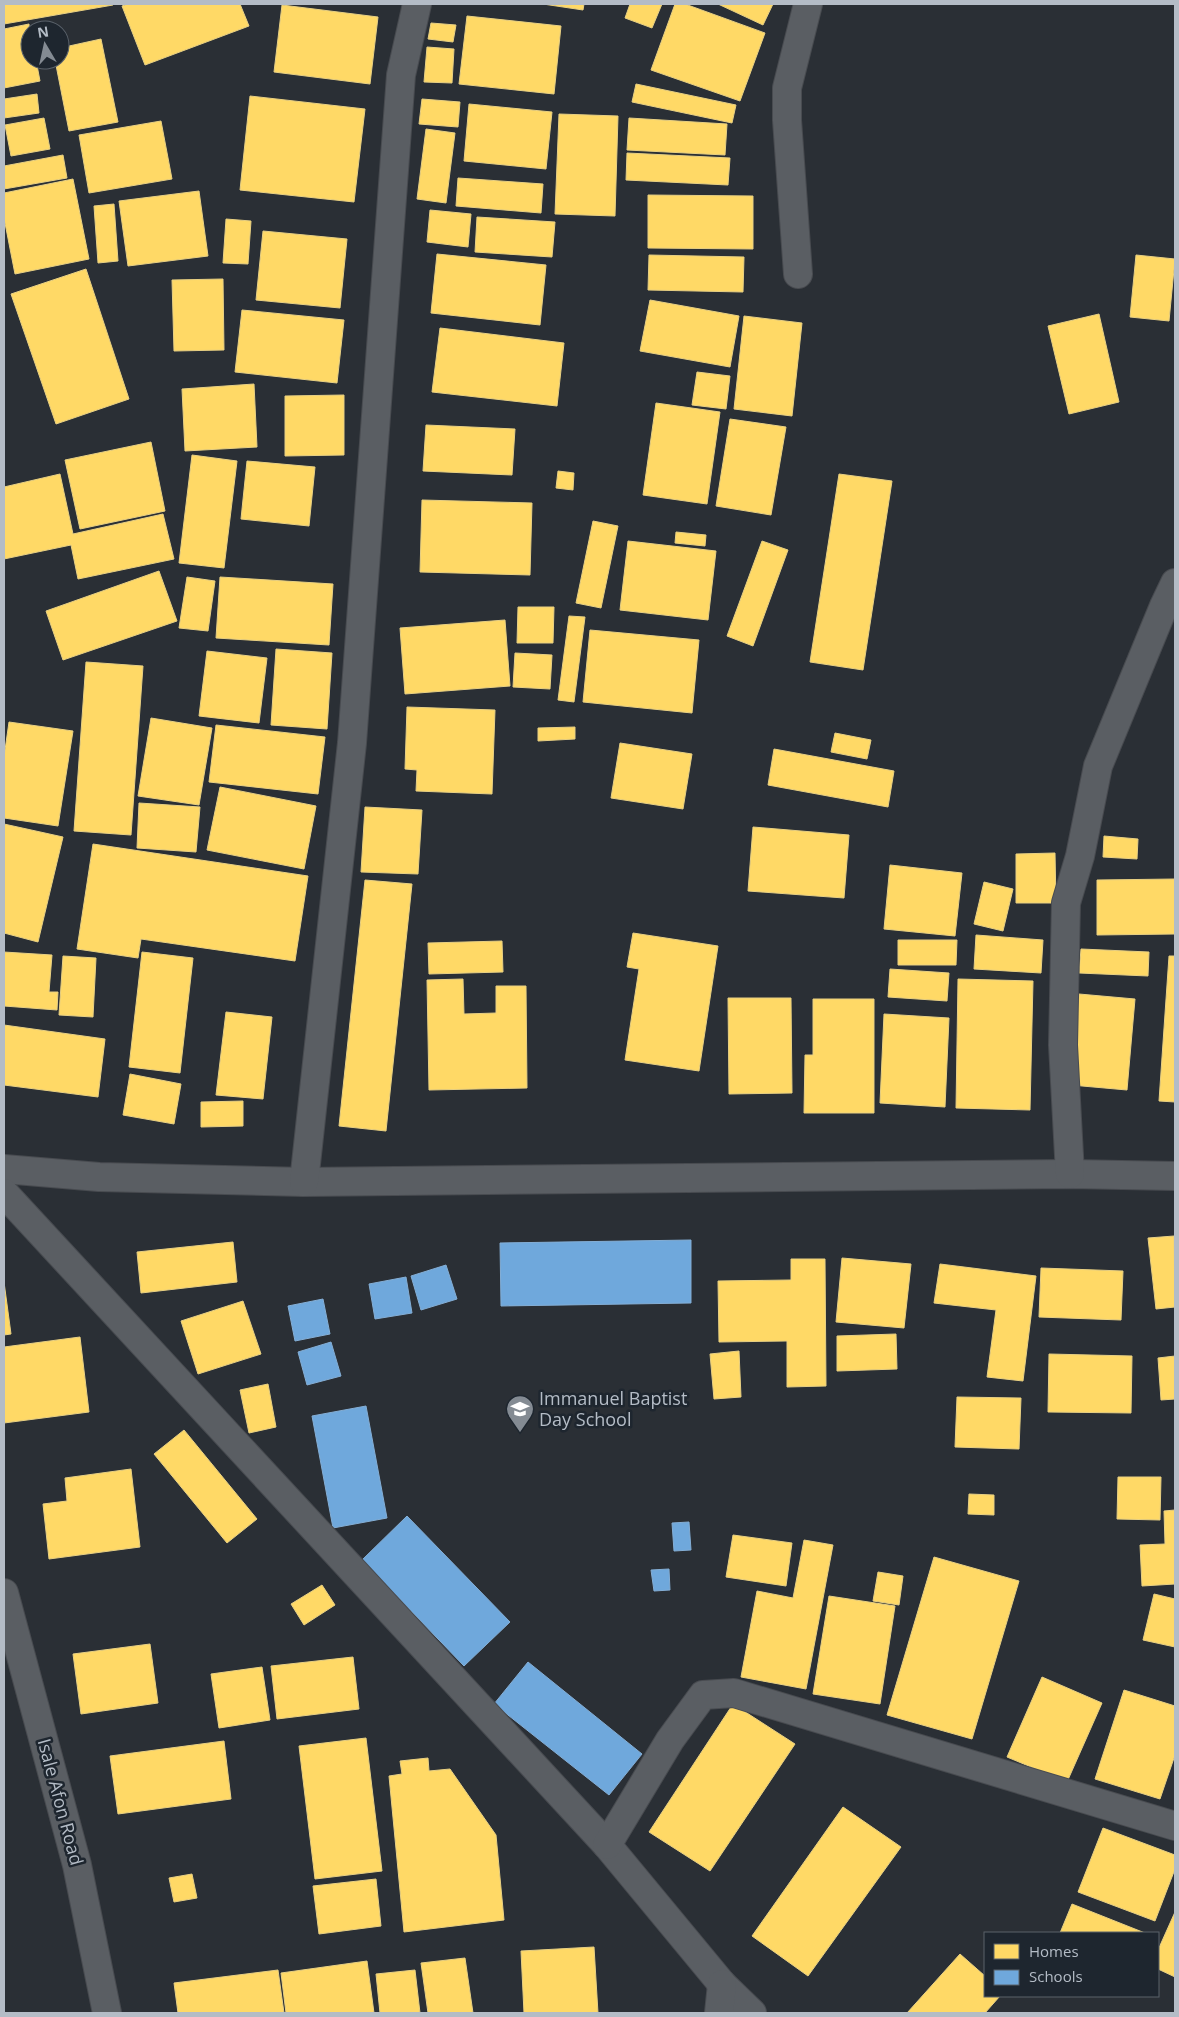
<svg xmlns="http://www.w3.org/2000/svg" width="1179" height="2017" font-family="'Open Sans',sans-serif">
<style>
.homes{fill:#ffd966;stroke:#e8d083}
.schools{fill:#6fa8dc;stroke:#84aed5}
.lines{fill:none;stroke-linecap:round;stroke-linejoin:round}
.minor-casing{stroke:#484b50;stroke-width:30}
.minor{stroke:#5a5e63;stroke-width:28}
.labels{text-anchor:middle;stroke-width:5;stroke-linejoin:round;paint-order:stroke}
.poi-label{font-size:18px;fill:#b4bcc6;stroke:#1e262f;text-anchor:start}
.street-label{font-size:18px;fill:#b4bcc6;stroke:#1e262f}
</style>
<rect width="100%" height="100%" fill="#2a2f35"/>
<g class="homes">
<polygon points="4,4 113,4 113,5 4,24"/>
<polygon points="128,4 240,4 249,26 145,65 122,6"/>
<polygon points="543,4 584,4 583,10"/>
<polygon points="630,4 662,4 652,28 625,18"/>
<polygon points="675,4 685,4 765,33 740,101 651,70"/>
<polygon points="718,4 773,4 763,25"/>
<polygon points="282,5 378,17 370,84 274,72"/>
<polygon points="467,16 561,26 554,94 459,84"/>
<polygon points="431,23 456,25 453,42 428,39"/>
<polygon points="29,24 30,60 36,60 40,81 4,88 4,29"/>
<polygon points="101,39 118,122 69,131 55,60 60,60 60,48"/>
<polygon points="427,47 454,49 452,83 424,82"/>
<polygon points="636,84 736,105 732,123 632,102"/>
<polygon points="37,94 39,113 4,118 4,99"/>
<polygon points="250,96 365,109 354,202 240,190"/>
<polygon points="422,99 460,102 458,127 419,124"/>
<polygon points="469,104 552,112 546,169 464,161"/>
<polygon points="559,114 618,116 615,216 555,214"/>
<polygon points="44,118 50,149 11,156 5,125"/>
<polygon points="629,118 727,124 725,155 627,150"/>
<polygon points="161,121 172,179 89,193 79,135"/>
<polygon points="426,129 455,133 446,203 417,199"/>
<polygon points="627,153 730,158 728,185 626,180"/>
<polygon points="63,155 67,178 4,189 4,166"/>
<polygon points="458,178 543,184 541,213 456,206"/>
<polygon points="73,179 89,259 15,274 4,218 4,193"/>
<polygon points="199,191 208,256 128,266 119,201"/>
<polygon points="648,195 753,196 753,249 648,248"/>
<polygon points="114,204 118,261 98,263 94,206"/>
<polygon points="430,210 471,214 468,247 427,242"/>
<polygon points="477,217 555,222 552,257 475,252"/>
<polygon points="226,219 251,221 248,264 223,263"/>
<polygon points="263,231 347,239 340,308 256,300"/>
<polygon points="437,254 546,265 540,325 431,313"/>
<polygon points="649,255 744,257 743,292 648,290"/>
<polygon points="1136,255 1175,259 1169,321 1130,317"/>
<polygon points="86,269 129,399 56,424 11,294"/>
<polygon points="223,279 224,350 174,351 172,280"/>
<polygon points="650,300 739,316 730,367 640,351"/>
<polygon points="242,310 344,320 337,383 235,372"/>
<polygon points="1099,314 1119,402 1069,414 1048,326"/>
<polygon points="744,316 802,323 792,416 734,409"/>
<polygon points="440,328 564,343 557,406 432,392"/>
<polygon points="697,372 730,376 726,409 692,405"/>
<polygon points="254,384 257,447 185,451 182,389"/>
<polygon points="344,395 344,455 285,456 285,396"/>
<polygon points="656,403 720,412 707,504 643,495"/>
<polygon points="730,419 786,427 771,515 716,506"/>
<polygon points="426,425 515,429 512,475 423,471"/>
<polygon points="151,442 165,511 80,529 65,460"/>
<polygon points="192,455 237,461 224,568 179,563"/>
<polygon points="247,461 315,467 309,526 241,519"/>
<polygon points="558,471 574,473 573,490 556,488"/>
<polygon points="60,474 73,534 163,514 174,559 78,579 71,545 4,559 4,487"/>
<polygon points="839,474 892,481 863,670 810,662"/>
<polygon points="422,500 532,503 530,575 420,572"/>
<polygon points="593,521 618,526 601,608 576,603"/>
<polygon points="676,532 706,535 705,546 675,543"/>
<polygon points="628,541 716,551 708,620 620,610"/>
<polygon points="762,541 788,550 753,646 727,636"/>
<polygon points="159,571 177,621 63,660 46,611"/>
<polygon points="187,577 215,581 208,631 179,628"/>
<polygon points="220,577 333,584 329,645 216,638"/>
<polygon points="518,607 554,607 553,643 517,643"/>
<polygon points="569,616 585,617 574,702 558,700"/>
<polygon points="505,620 510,686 405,694 400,628"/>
<polygon points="590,630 699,640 692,713 583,702"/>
<polygon points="276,649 332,653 327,729 271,725"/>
<polygon points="207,651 267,658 259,723 199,716"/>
<polygon points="515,653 552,655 550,689 513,687"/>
<polygon points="86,662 143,666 131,835 74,831"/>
<polygon points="407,707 495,710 492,794 416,791 417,770 405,769"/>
<polygon points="151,718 212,728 199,805 138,796"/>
<polygon points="9,722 73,731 58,826 4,818 4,757"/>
<polygon points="216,725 325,737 318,794 209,782"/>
<polygon points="575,727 575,739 538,741 538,728"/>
<polygon points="835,733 871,740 867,759 831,752"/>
<polygon points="620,743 692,754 683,809 611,798"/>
<polygon points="774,749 894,771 888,807 768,785"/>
<polygon points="220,787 316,806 304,869 207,850"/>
<polygon points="139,803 200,807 196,852 137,848"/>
<polygon points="365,807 422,810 418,874 361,872"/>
<polygon points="4,824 63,837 38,942 4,933"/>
<polygon points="753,827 849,835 844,898 748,891"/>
<polygon points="1104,836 1138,839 1137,859 1103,857"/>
<polygon points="93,844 308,876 295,961 141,939 138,958 77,949"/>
<polygon points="1055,853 1056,903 1016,903 1016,854"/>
<polygon points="890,865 962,873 955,936 884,929"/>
<polygon points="1175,879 1175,934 1097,935 1097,880"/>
<polygon points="365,880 412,884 386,1131 339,1126"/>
<polygon points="984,882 1013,889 1003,931 974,924"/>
<polygon points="633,933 718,946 699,1071 625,1060 639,969 627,967"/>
<polygon points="976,935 1043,940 1041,973 974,969"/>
<polygon points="898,940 957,940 956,965 898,965"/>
<polygon points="502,941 503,972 429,974 428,943"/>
<polygon points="1081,949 1149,952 1148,976 1079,973"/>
<polygon points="4,952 52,955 49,992 58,992 57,1010 4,1006"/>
<polygon points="142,952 193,958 180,1073 129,1067"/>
<polygon points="63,956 96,958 93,1017 59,1015"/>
<polygon points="1169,956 1175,956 1175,1102 1159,1101"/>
<polygon points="890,969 949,973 947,1001 888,997"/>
<polygon points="463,979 464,1014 496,1013 496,986 526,986 527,1088 429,1090 427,980"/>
<polygon points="958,979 1033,981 1030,1110 956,1108"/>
<polygon points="1079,994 1135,999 1127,1090 1071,1085"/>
<polygon points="728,998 791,998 792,1093 729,1094"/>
<polygon points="813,999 874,999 874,1113 804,1113 805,1055 813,1055"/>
<polygon points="226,1012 272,1017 263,1099 216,1095"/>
<polygon points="884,1014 949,1018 945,1107 880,1103"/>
<polygon points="4,1025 105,1039 98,1097 4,1085"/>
<polygon points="130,1074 181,1084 174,1124 123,1115"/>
<polygon points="243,1101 243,1126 201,1127 201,1102"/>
<polygon points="1174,1236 1175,1307 1156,1309 1148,1238"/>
<polygon points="233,1242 237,1282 141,1293 137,1252"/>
<polygon points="842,1258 911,1264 904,1328 836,1322"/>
<polygon points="791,1259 825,1259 826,1386 787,1387 787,1341 719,1342 718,1281 791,1280"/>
<polygon points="940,1264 1036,1276 1023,1381 987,1377 996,1310 934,1303"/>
<polygon points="1041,1268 1123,1271 1121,1320 1039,1317"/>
<polygon points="4,1282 11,1334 4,1335"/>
<polygon points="243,1301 261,1354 198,1374 181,1321"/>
<polygon points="896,1334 897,1369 837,1371 837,1336"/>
<polygon points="80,1337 89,1412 4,1423 4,1347"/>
<polygon points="739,1351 741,1397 714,1399 710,1354"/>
<polygon points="1049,1354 1132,1356 1131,1413 1048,1412"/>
<polygon points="1175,1356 1175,1399 1161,1400 1158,1358"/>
<polygon points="268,1384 276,1427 249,1433 240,1390"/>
<polygon points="957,1397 1021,1398 1019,1449 955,1447"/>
<polygon points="184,1430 257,1519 227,1543 154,1454"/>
<polygon points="131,1469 140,1547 49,1559 43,1504 67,1501 65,1478"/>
<polygon points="1118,1477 1161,1477 1160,1520 1117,1519"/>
<polygon points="969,1494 994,1495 994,1515 968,1514"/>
<polygon points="1175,1510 1175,1584 1142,1586 1140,1545 1165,1544 1164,1511"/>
<polygon points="733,1535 792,1543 786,1586 726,1577"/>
<polygon points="804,1540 833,1545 806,1689 741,1677 757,1591 793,1598"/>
<polygon points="934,1557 1019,1581 972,1739 887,1715"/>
<polygon points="878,1572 903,1576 899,1605 873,1601"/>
<polygon points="322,1585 335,1605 304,1625 291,1604"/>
<polygon points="1154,1594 1175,1599 1175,1647 1143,1640"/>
<polygon points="829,1596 895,1606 880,1704 813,1694"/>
<polygon points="150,1644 158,1703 81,1714 73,1654"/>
<polygon points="353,1657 359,1709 277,1719 271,1666"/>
<polygon points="262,1667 270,1720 219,1728 211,1674"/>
<polygon points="1042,1677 1102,1703 1067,1782 1007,1757"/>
<polygon points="1124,1690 1175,1706 1175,1755 1160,1799 1095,1779"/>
<polygon points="733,1704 795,1744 710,1871 649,1832"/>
<polygon points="366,1738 382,1871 315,1879 299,1746"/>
<polygon points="224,1741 231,1799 118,1814 110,1756"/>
<polygon points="428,1758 429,1771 450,1769 496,1835 504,1920 404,1932 389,1776 402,1774 400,1761"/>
<polygon points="843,1807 901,1847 808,1976 752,1936"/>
<polygon points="1103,1828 1175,1855 1175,1869 1155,1921 1078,1892"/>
<polygon points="192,1874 197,1898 174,1902 169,1878"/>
<polygon points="376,1879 381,1926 319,1934 313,1886"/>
<polygon points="1072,1904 1145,1933 1060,1933"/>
<polygon points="1175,1912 1175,1977 1158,1969 1158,1950"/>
<polygon points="594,1947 598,2013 524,2013 521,1951"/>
<polygon points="960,1954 985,1976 985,1996 1000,1996 985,2013 907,2013"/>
<polygon points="465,1958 473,2013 428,2013 421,1963"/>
<polygon points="367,1961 374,2013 286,2013 281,1973"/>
<polygon points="278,1970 284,2013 178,2013 174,1983"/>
<polygon points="415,1970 420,2013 380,2013 376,1974"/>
</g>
<g class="schools">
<polygon points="691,1240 691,1303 501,1306 500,1243"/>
<polygon points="446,1265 457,1299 421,1310 411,1276"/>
<polygon points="406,1277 412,1313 375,1319 369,1284"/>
<polygon points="323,1299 330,1334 295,1341 288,1306"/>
<polygon points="331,1342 341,1376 307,1385 298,1352"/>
<polygon points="366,1406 387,1518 333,1528 312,1416"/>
<polygon points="407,1516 510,1622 464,1666 362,1560"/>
<polygon points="689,1522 691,1550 674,1551 672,1523"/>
<polygon points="669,1569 670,1590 654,1591 651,1570"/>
<polygon points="528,1662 642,1754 609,1795 494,1704"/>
</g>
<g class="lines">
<g class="minor-casing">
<g id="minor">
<polyline points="798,274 787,120 787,88 808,4"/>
<polyline points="4,1169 99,1177 304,1182 1070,1174 1175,1176"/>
<polyline points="1070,1174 1063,1045 1066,903 1080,856 1098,766 1164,606 1175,583"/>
<polyline points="304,1182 352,743 401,75 417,4"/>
<polyline points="4,1193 607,1845 722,1984 752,2013"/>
<polyline points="4,1593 77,1865 107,2013"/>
<polyline points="607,1845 670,1740 703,1695 734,1693 1175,1826"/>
<polyline points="719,2013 722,1984"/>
</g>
</g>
<use href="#minor" class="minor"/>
</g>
<defs>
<g id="school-pin" transform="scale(1.4375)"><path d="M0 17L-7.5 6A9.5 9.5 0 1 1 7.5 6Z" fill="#848b93" stroke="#1e262f"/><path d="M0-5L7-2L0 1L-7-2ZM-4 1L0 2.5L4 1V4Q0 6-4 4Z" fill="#fff"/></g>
</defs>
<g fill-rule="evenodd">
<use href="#school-pin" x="520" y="1409"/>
</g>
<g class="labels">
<g class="poi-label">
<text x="539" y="1405">Immanuel Baptist<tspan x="539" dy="21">Day School</tspan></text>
</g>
<g class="street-label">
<text transform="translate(60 1802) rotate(75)" y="6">Isale Afon Road</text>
</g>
</g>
<rect width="1179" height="2017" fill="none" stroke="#b4bcc6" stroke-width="10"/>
<rect x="984" y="1932" width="175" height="65" fill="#1e262f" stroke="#5a626b"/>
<rect x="994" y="1944" width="25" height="15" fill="#ffd966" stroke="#5a626b"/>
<text x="1029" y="1957" font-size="15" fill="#b4bcc6">Homes</text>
<rect x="994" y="1970" width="25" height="15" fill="#6fa8dc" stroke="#5a626b"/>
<text x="1029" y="1982" font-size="15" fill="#b4bcc6">Schools</text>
<g transform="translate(45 45) rotate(351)"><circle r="24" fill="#1e262f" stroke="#5a626b"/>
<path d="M0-4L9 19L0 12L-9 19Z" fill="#848b93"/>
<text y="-8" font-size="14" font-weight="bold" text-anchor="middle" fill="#b4bcc6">N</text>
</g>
</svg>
